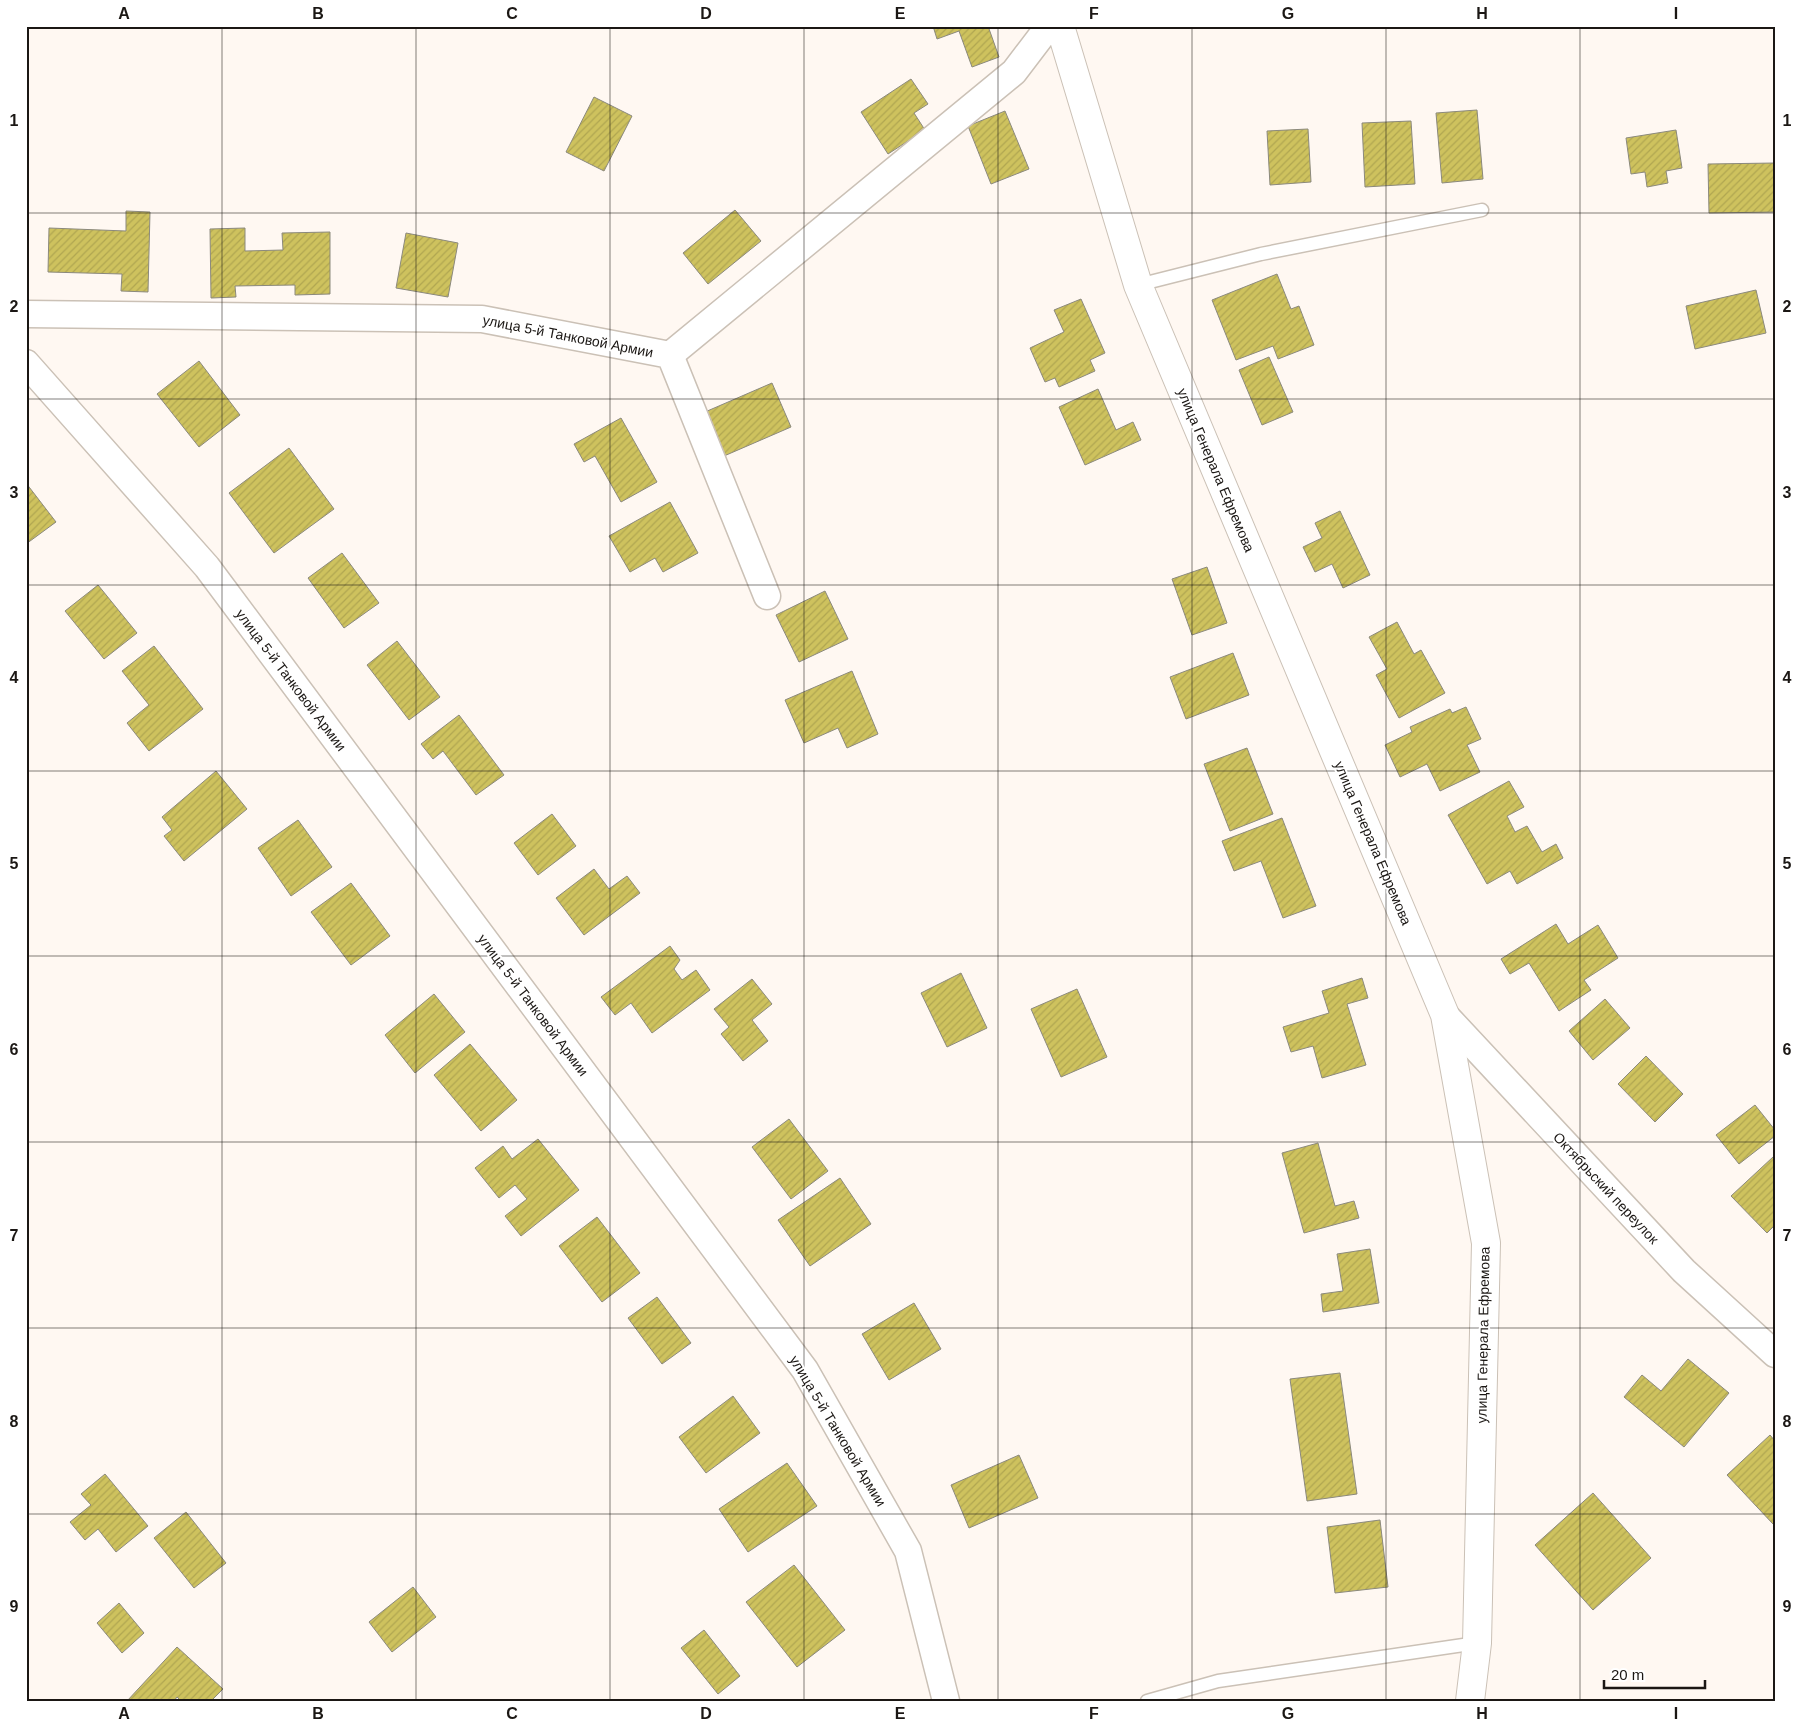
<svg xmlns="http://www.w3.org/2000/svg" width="1801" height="1727" font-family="Arial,sans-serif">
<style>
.building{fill:url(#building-hatch);stroke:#8b897d}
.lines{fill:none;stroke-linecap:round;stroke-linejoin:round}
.lane-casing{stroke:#cbc1b6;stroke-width:15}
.street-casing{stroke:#cbc1b6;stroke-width:29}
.secondary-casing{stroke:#cbc1b6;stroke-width:30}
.lane{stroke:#fff;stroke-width:12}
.street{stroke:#fff;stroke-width:26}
.secondary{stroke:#fff;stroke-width:28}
.grid{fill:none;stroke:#1b1714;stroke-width:1;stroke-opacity:0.55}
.labels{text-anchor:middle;stroke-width:4;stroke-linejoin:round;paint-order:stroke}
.street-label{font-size:14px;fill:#1b1714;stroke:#fff}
.neatline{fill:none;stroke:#1b1714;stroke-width:2}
.grid-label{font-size:16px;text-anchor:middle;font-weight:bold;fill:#1b1714}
</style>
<defs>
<pattern id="building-hatch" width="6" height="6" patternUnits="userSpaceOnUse" patternTransform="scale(1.25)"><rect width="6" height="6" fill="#cec25e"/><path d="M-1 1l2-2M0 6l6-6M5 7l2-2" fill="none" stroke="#b0a651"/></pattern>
</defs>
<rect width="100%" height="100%" fill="#fff8f2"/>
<g class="building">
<polygon points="933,26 988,26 999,57 972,67 959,31 937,39"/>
<polygon points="911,79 928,104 914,113 925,130 888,154 861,112"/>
<polygon points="594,97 632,116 604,171 566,152"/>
<polygon points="1477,110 1483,179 1442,183 1436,113"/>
<polygon points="1005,111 1029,169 991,184 968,126"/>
<polygon points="1411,121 1415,184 1365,187 1362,123"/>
<polygon points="1308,129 1311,182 1270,185 1267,131"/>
<polygon points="1676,130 1682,168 1666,171 1668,183 1647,187 1645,172 1631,174 1626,138"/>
<polygon points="1775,163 1775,212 1709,213 1708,164"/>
<polygon points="735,210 761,241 708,284 683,253"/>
<polygon points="126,211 150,212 148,292 121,291 122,274 48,272 49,228 126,231"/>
<polygon points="245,228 245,251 283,250 282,233 330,232 330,294 295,295 295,285 235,286 236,297 211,298 210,229"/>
<polygon points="406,233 458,243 448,297 396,288"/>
<polygon points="1277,274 1291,309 1299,306 1314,345 1278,359 1273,346 1236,360 1212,300"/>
<polygon points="1756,290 1766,333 1695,349 1686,306"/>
<polygon points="1081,299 1105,353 1090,360 1095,371 1059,387 1055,378 1045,382 1030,348 1064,332 1054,310"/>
<polygon points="1269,357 1293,412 1262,425 1239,370"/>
<polygon points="199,361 240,415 199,447 157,394"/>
<polygon points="772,383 791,427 724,456 705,412"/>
<polygon points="1098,389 1116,430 1133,422 1141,440 1085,465 1059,407"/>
<polygon points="621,418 657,482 621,502 595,456 584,462 574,444"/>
<polygon points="289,448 334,509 274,553 229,493"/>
<polygon points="26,483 56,522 26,544"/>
<polygon points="670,502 698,553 663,572 655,558 630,572 609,536"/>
<polygon points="1340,511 1370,575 1343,588 1332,564 1315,572 1303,547 1322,538 1315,523"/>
<polygon points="342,553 379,603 344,628 308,578"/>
<polygon points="1207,567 1227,623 1192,635 1172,579"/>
<polygon points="98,585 137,633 104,659 65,611"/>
<polygon points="825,591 848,639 799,662 776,615"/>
<polygon points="1397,622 1414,654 1421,650 1445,693 1399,718 1376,675 1387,669 1369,637"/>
<polygon points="397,641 440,697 409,720 367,665"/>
<polygon points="154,646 203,709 149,751 127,723 149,705 122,671"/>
<polygon points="1233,653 1249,695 1186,719 1170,677"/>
<polygon points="852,671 878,734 847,748 838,728 804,743 785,700"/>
<polygon points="1466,707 1481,739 1467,745 1480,772 1440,791 1427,764 1400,777 1385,745 1412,732 1410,727 1450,709 1452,713"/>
<polygon points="459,715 504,775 476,795 443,751 433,759 421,744"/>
<polygon points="1247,748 1273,814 1230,831 1204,764"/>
<polygon points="216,771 247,809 184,861 164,836 172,830 162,817"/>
<polygon points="1509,781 1524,807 1507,816 1515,832 1527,826 1542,852 1556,844 1563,858 1517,884 1510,871 1487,884 1448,815"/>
<polygon points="552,814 576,846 538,875 514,843"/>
<polygon points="1282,818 1316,906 1283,918 1261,861 1234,871 1222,841"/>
<polygon points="298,820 332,867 291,896 258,848"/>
<polygon points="594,869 609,889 627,876 640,893 584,935 556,898"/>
<polygon points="351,883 390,936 351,965 311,912"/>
<polygon points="1556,924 1568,944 1598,925 1618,958 1584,980 1591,990 1559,1011 1529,963 1510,974 1501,959"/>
<polygon points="670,946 680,960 674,969 682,980 696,970 710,990 652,1033 631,1003 615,1015 601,997"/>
<polygon points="961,973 987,1028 947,1047 921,993"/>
<polygon points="1362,978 1368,998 1347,1004 1366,1065 1322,1078 1313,1046 1291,1052 1283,1027 1329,1013 1322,991"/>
<polygon points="752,979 772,1004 752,1020 768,1041 743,1061 721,1034 729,1027 714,1009"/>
<polygon points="1077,989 1107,1057 1061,1077 1031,1009"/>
<polygon points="434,994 465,1032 415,1073 385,1035"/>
<polygon points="1605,999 1630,1028 1593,1060 1569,1031"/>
<polygon points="470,1044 517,1100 481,1131 434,1075"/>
<polygon points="1646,1056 1683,1094 1655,1122 1618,1084"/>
<polygon points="1755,1105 1775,1130 1775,1136 1739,1164 1716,1135"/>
<polygon points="789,1119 828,1171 791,1199 752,1147"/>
<polygon points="538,1139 579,1190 521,1236 505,1216 527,1199 515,1185 499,1198 475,1168 503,1146 512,1159"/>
<polygon points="1318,1143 1335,1206 1354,1201 1359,1218 1304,1233 1282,1153"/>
<polygon points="1773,1157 1775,1158 1775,1225 1767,1233 1731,1196"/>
<polygon points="840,1178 871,1224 810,1266 778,1220"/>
<polygon points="597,1217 640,1273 602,1302 559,1246"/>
<polygon points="1370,1249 1379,1303 1323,1312 1321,1294 1343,1291 1337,1254"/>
<polygon points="657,1297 691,1343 662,1364 628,1318"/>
<polygon points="914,1303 941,1349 889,1380 862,1334"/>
<polygon points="1688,1359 1729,1393 1684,1447 1624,1397 1642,1375 1661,1391"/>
<polygon points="1340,1373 1357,1494 1307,1501 1290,1379"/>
<polygon points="733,1396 760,1433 706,1473 679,1437"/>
<polygon points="1770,1435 1775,1441 1775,1523 1773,1524 1727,1475"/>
<polygon points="1019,1455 1038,1498 969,1528 951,1485"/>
<polygon points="787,1463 817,1506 748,1552 719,1509"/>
<polygon points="105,1474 148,1526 116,1552 98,1529 85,1540 70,1522 91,1505 81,1494"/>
<polygon points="1593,1493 1651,1558 1593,1610 1535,1545"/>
<polygon points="186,1512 226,1563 194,1588 154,1538"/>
<polygon points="1380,1520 1388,1587 1335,1593 1327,1527"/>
<polygon points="794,1565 845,1630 797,1667 746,1602"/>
<polygon points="413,1587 436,1617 392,1652 369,1622"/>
<polygon points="119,1603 144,1633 122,1653 97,1623"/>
<polygon points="704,1630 740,1676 718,1694 681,1648"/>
<polygon points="177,1647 223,1689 211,1701 181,1701 177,1697 174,1701 127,1701"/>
</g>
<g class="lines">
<g class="lane-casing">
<g id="lane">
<polyline points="1138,285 1261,254 1482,210"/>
<polyline points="1147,1701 1218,1681 1477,1643"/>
</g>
</g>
<g class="street-casing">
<g id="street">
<polyline points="26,314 482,319 670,355 767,596"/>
<polyline points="670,355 1014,72 1049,26"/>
<polyline points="26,363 207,567 805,1370 908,1551 946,1701"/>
<polyline points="1445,1015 1684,1271 1775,1354"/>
</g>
</g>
<g class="secondary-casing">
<polyline id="secondary" points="1060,26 1138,285 1445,1015 1486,1243 1477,1643 1470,1701"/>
</g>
<use href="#lane" class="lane"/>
<use href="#street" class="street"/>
<use href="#secondary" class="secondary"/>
</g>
<path class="grid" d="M222 26V1701M416 26V1701M610 26V1701M804 26V1701M998 26V1701M1192 26V1701M1386 26V1701M1580 26V1701M26 213H1775M26 399H1775M26 585H1775M26 771H1775M26 956H1775M26 1142H1775M26 1328H1775M26 1514H1775"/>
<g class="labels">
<g class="street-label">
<text transform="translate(568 336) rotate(11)" y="5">улица 5-й Танковой Армии</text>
<text transform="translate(1216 470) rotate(67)" y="5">улица Генерала Ефремова</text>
<text transform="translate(291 680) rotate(53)" y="5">улица 5-й Танковой Армии</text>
<text transform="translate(1373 843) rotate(67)" y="5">улица Генерала Ефремова</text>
<text transform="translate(533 1005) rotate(53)" y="5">улица 5-й Танковой Армии</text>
<text transform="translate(1606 1188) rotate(47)" y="5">Октябрьский переулок</text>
<text transform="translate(1483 1335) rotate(-89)" y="5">улица Генерала Ефремова</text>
<text transform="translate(838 1431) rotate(59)" y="5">улица 5-й Танковой Армии</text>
</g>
</g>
<rect width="1801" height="1727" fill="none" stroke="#ffffff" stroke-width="55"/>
<path d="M1604 1680v8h101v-8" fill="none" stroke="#1b1714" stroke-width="2.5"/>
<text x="1611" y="1680" font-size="15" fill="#1b1714" stroke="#ffffff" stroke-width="4" paint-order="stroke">20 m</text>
<rect x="28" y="28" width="1746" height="1672" class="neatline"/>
<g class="grid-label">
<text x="124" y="19">A</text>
<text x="318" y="19">B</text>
<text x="512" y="19">C</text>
<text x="706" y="19">D</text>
<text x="900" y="19">E</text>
<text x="1094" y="19">F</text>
<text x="1288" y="19">G</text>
<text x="1482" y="19">H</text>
<text x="1676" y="19">I</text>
<text x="14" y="126">1</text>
<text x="1787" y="126">1</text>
<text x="14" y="312">2</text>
<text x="1787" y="312">2</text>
<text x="14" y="498">3</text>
<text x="1787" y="498">3</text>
<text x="14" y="683">4</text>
<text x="1787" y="683">4</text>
<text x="14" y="869">5</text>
<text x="1787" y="869">5</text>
<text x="14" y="1055">6</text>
<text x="1787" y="1055">6</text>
<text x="14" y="1241">7</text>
<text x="1787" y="1241">7</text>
<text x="14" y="1427">8</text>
<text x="1787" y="1427">8</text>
<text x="14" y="1612">9</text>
<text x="1787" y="1612">9</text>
<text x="124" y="1719">A</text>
<text x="318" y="1719">B</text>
<text x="512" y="1719">C</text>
<text x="706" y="1719">D</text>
<text x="900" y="1719">E</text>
<text x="1094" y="1719">F</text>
<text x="1288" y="1719">G</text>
<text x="1482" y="1719">H</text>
<text x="1676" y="1719">I</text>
</g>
</svg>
